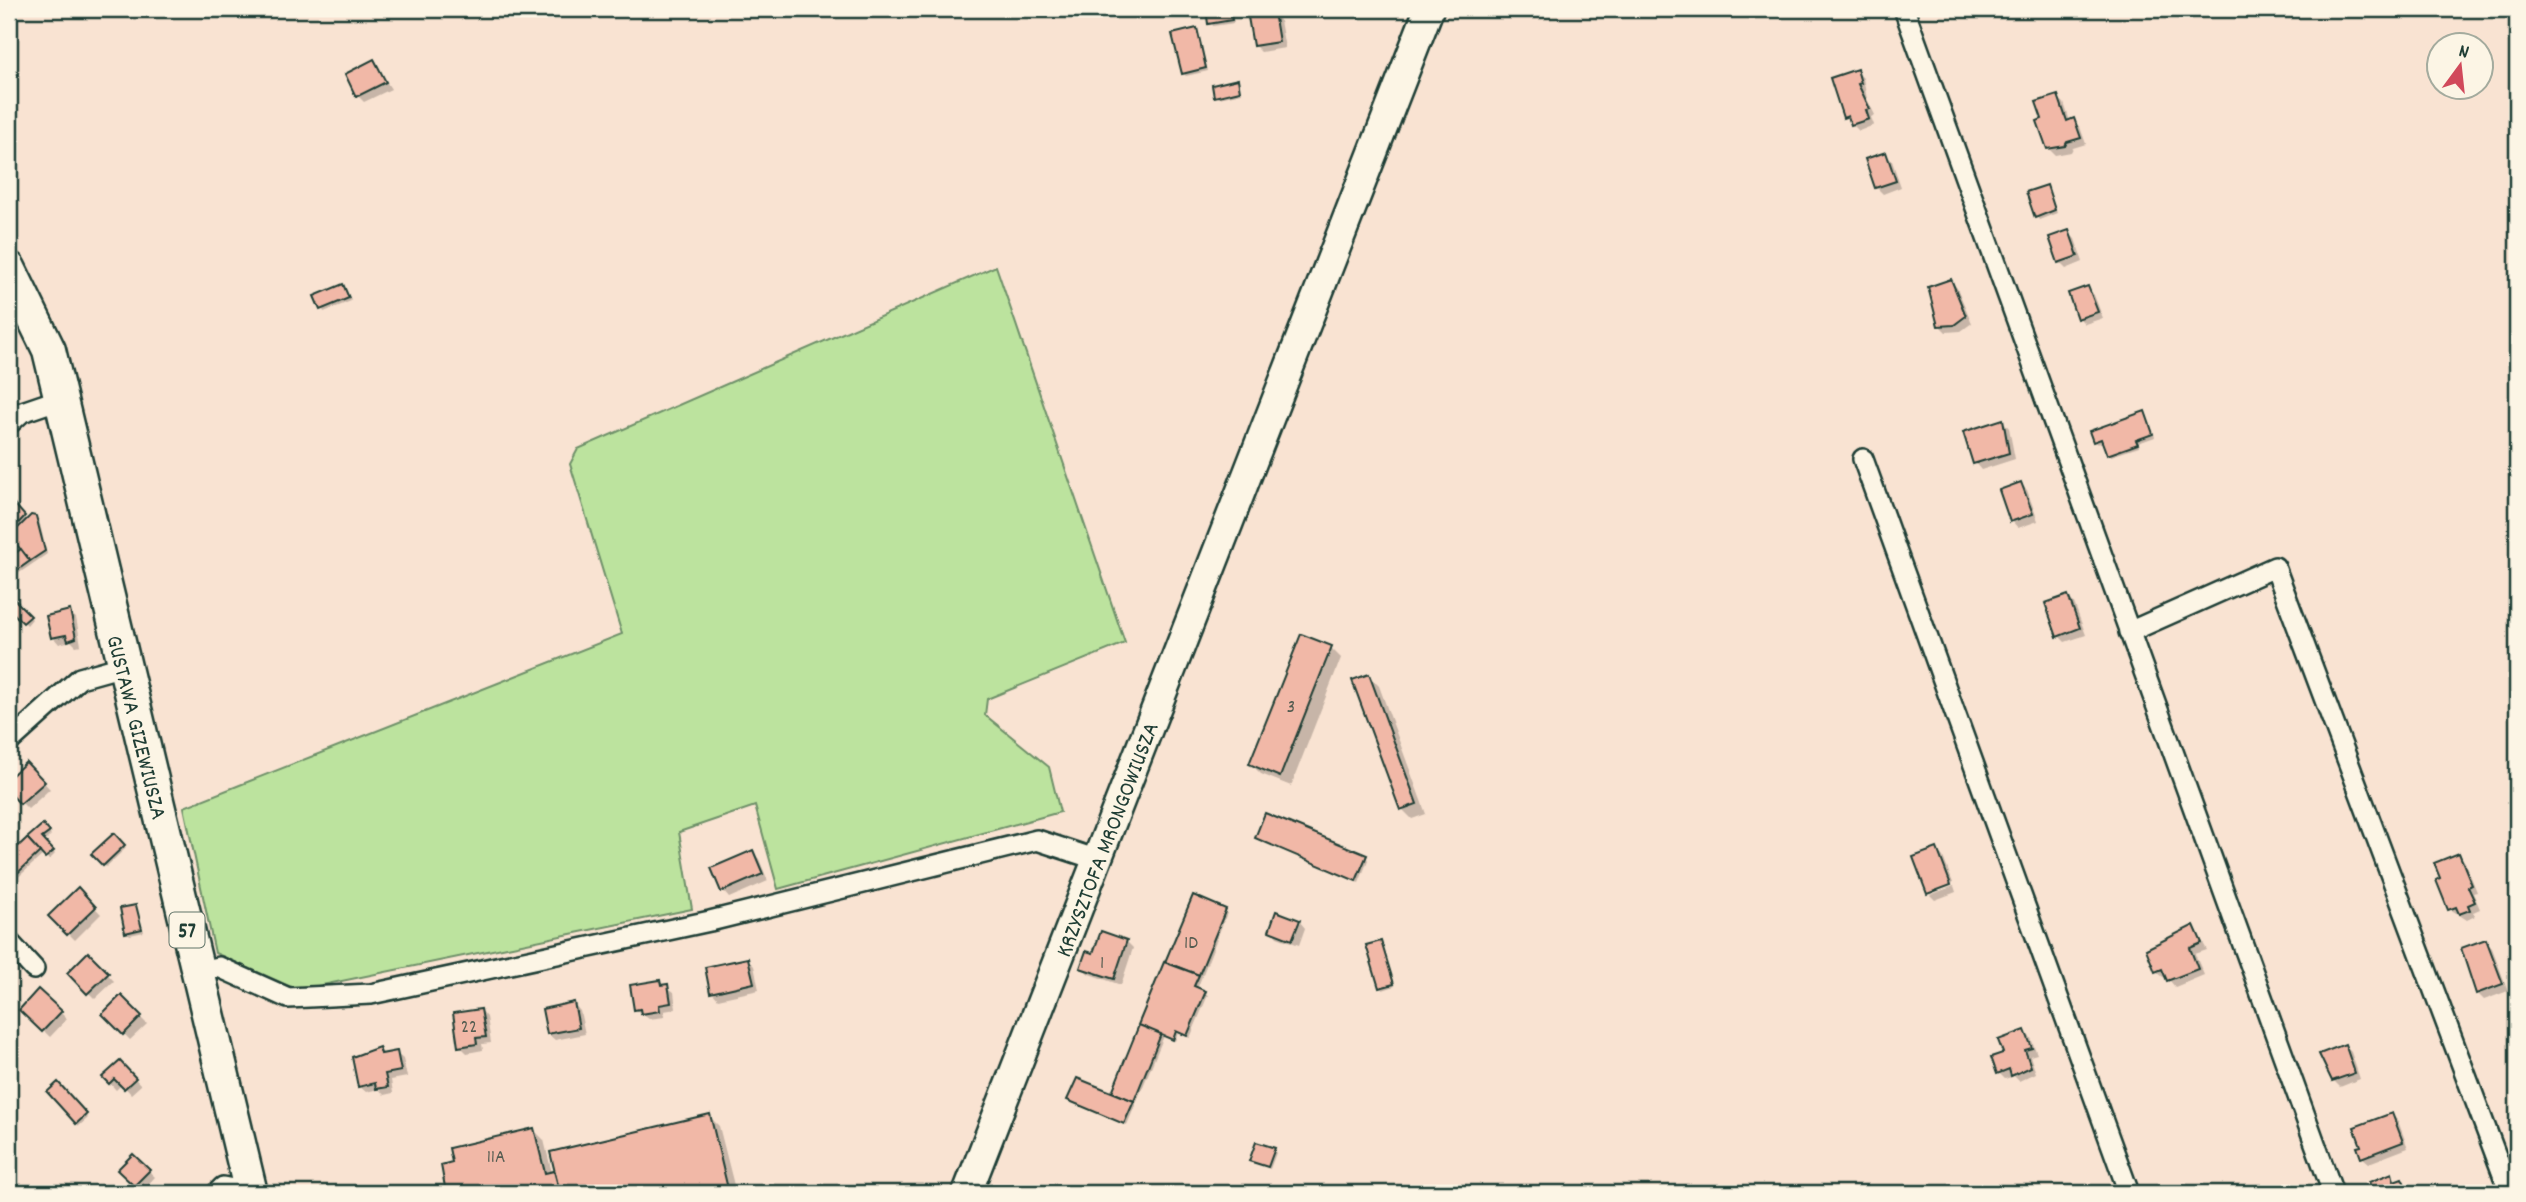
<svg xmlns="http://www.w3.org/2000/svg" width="2526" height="1202" font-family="Dekko,sans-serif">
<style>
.green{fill:#bce39e;stroke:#6e9069;stroke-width:2}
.shadow{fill:#0003}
.building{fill:#f1b8a7;stroke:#1f3d34;stroke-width:2}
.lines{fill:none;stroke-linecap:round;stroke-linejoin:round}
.street-casing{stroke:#1f3d34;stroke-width:24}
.secondary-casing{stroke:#1f3d34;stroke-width:33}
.primary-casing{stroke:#1f3d34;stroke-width:37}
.street{stroke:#fcf5e5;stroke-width:19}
.secondary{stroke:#fcf5e5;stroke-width:28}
.primary{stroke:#fcf5e5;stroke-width:32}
.labels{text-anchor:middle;stroke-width:5;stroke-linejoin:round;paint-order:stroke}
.number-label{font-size:19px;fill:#545c51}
.shield{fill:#fcf5e5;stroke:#617469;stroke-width:2}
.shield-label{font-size:21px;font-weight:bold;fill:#1f3d34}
.street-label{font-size:23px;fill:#1f3d34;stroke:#fcf5e5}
</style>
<rect width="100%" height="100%" fill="#f9e3d2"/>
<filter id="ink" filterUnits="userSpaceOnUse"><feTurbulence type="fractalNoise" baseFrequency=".0143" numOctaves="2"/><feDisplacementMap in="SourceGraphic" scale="14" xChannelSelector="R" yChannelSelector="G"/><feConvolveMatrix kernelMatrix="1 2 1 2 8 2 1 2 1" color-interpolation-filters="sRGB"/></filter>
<g filter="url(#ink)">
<polygon class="green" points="996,266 1125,643 987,699 985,715 1049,767 1060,812 778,889 755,806 679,832 692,909 298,990 215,953 184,807 622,634 570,464 578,449"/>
<g class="shadow">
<polygon points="1207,9 1231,9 1234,23 1213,26"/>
<polygon points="1273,14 1280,21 1285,48 1261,52 1255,46"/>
<polygon points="1196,30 1208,71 1186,76 1183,73"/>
<polygon points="373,61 391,89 364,102 358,96"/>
<polygon points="1856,71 1863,78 1867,99 1875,115 1871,117 1874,125 1859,131 1845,117"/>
<polygon points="1237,81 1242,93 1219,98 1216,96"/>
<polygon points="2057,97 2064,103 2070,121 2080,127 2086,144 2073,148 2071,152 2055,155 2048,148 2044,120"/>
<polygon points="1885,154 1892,161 1901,187 1883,194 1876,187"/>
<polygon points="2046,187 2057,213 2039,220 2037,217"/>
<polygon points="2068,232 2075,239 2083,262 2066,269 2059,262"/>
<polygon points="1950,281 1957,288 1972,323 1961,331 1946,332 1939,325"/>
<polygon points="343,286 351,301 324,312 317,297"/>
<polygon points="2088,288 2094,295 2103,318 2085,324 2079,318"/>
<polygon points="2145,413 2155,437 2138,443 2139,447 2111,456 2104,442 2097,444 2094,441"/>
<polygon points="2003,421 2009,428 2015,459 1981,470 1975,463"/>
<polygon points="2021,484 2027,490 2038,521 2018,528 2012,521"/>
<polygon points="9,501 28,521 36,517 39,520 47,554 9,580 9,560 24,550 15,539 9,545"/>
<polygon points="9,596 32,619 27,625 9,606"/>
<polygon points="2067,597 2074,603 2086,635 2065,642 2059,636"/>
<polygon points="69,612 76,618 81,645 76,646 71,641 59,644 53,637"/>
<polygon points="1331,648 1341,658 1291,786 1261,774 1251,764"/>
<polygon points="1369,676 1379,686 1426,814 1412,819 1402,809"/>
<polygon points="26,764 50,789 28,809 9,790 9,781"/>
<polygon points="43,826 51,835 44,842 55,854 49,860 44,854 14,881 9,876 9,858"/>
<polygon points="114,836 126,848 106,867 94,854"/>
<polygon points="1257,838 1366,857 1368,860 1359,883"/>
<polygon points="1937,850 1943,857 1953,883 1930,894"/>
<polygon points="752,852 759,859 768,881 729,898 723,891 713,869"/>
<polygon points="2459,855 2465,862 2477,892 2473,893 2480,909 2473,912 2475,916 2467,920 2450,909 2438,881"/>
<polygon points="1954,886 1956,892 1935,900 1930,895"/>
<polygon points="78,890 101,914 75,940 51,916"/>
<polygon points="1194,898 1227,913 1197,989 1208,995 1190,1038 1178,1033 1175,1041 1164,1036 1127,1125 1072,1103 1069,1100 1113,1094"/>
<polygon points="136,906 144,932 130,935 127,932"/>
<polygon points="1299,921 1305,928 1299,945 1277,937 1271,930"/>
<polygon points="2194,927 2207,950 2195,954 2204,975 2175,987 2166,976 2163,977 2156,971"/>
<polygon points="1126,941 1133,948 1121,985 1089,974 1082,968 1094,955"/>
<polygon points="2485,941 2492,948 2508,991 2484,1000 2477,993"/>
<polygon points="1380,943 1395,986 1383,990 1381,987"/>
<polygon points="88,954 114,981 95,999 69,973"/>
<polygon points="748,960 754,966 759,990 718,999 712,992"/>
<polygon points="660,982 674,992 676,1009 664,1011 665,1017 649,1019 635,1009"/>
<polygon points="9,984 14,990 9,995"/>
<polygon points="39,991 67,1019 50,1037 22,1010"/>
<polygon points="121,998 147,1024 130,1040 105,1014"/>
<polygon points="574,1004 580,1011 585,1034 555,1040 548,1034"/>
<polygon points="481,1010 487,1017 491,1043 482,1044 483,1050 467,1053 460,1046"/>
<polygon points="2025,1032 2031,1038 2037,1054 2030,1056 2036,1073 2019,1081 2014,1076 2005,1079 1999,1073 2006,1054"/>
<polygon points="2345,1046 2351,1052 2360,1079 2340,1087 2333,1080"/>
<polygon points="379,1049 385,1055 396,1053 403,1059 407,1077 391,1080 393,1093 384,1095 379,1089 366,1092 359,1086"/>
<polygon points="9,1059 15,1065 9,1071"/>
<polygon points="120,1063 141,1085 131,1094 122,1084 116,1090 104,1077"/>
<polygon points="58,1084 88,1118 79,1126 49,1092"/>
<polygon points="2392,1115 2398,1121 2408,1148 2369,1163 2362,1157 2363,1147"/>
<polygon points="709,1116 719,1126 736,1193 449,1193 443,1166 534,1130 544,1140 552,1173"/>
<polygon points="1274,1150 1276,1153 1270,1169 1251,1160"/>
<polygon points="133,1156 155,1177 142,1191 120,1170"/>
<polygon points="2391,1175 2398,1182 2402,1180 2411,1193 2376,1193 2371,1183"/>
</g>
<g class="building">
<polygon points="1206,9 1230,9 1232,20 1208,24"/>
<polygon points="1274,12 1279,42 1253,46 1248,17"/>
<polygon points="1197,28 1206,68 1182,74 1172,34"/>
<polygon points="374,59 386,82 356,97 345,74"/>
<polygon points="1857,69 1861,83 1858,84 1870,109 1866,110 1869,119 1851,125 1848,116 1843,118 1830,78"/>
<polygon points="1238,79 1240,91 1214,97 1212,85"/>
<polygon points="2058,95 2067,121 2074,118 2081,138 2067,142 2065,146 2047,149 2037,121 2042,119 2036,102"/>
<polygon points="1886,152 1896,181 1875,188 1865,159"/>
<polygon points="2047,185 2055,210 2035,218 2026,192"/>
<polygon points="2069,230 2078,256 2058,263 2049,237"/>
<polygon points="1951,279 1966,316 1954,325 1938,326 1928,287"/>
<polygon points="343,284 349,298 320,310 314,296"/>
<polygon points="2088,286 2098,312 2077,319 2068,293"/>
<polygon points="2145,411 2153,434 2136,440 2138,444 2107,455 2101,439 2093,442 2089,431"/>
<polygon points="2003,419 2009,453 1973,464 1963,432"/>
<polygon points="2021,482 2033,514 2010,522 1999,490"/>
<polygon points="9,498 25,516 12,530 9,527"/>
<polygon points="31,515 36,516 45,551 30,561 10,536"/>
<polygon points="21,549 30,561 9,576 9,558"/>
<polygon points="9,594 31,616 23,623 9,609"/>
<polygon points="2068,595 2080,628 2057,637 2045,603"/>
<polygon points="70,610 76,638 68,641 66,635 51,638 46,616"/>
<polygon points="1301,634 1332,646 1280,777 1249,764"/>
<polygon points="1369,674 1417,804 1400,810 1352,680"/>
<polygon points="26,762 45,782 20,804 9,792 9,778"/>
<polygon points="1265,813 1367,855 1356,881 1255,838"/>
<polygon points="43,824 50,832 42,838 54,851 45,858 27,838"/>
<polygon points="114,833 125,845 103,866 91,854"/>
<polygon points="27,838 40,852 10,880 9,855"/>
<polygon points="1937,848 1951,885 1927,894 1913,857"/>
<polygon points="753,850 763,874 721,892 711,868"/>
<polygon points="2459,853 2472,885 2468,887 2475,902 2468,905 2470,910 2459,914 2456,907 2448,910 2436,880 2440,878 2434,863"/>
<polygon points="78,887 96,907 67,935 48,916"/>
<polygon points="1193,895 1226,909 1199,975 1165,962"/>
<polygon points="136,905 142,929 125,933 120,908"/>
<polygon points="1276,911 1300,920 1292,940 1269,931"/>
<polygon points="2194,925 2202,943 2190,948 2198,969 2167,981 2162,969 2155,972 2146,949"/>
<polygon points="1101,931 1127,940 1114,979 1080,968 1086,951 1093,953"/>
<polygon points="2486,939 2503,984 2476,994 2461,948"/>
<polygon points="1381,941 1394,984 1379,988 1366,945"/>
<polygon points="88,952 109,973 87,994 67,973"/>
<polygon points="748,958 754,983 710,993 705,967"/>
<polygon points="1164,962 1199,975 1194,986 1206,991 1187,1036 1176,1031 1173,1040 1138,1025"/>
<polygon points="660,980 661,985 668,984 671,1003 659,1005 660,1011 641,1014 640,1009 634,1010 630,985"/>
<polygon points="38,989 62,1011 42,1032 19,1010"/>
<polygon points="121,995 142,1016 123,1035 102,1014"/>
<polygon points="574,1002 579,1028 547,1034 542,1009"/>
<polygon points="481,1009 486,1037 476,1038 477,1044 458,1047 453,1013"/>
<polygon points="1139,1025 1161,1034 1134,1101 1112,1092"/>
<polygon points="2025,1030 2032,1048 2025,1050 2031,1067 2011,1076 2009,1069 1997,1074 1991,1057 2003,1053 1998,1040"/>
<polygon points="2345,1044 2355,1073 2332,1081 2319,1054"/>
<polygon points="379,1047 381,1054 397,1051 401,1071 385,1074 388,1087 376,1089 375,1083 358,1087 352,1057"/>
<polygon points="120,1061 136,1078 124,1089 114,1079 109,1084 102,1077"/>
<polygon points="1077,1078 1134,1101 1124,1124 1067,1100"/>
<polygon points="58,1082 87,1114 76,1124 47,1092"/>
<polygon points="2392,1113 2403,1142 2361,1158 2357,1147 2361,1146 2354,1127"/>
<polygon points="710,1114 729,1193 560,1193 550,1152"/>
<polygon points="534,1128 545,1173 554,1171 560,1193 446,1193 441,1165 452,1162 449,1148"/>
<polygon points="1256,1142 1275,1148 1268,1167 1249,1161"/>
<polygon points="133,1154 150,1170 134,1186 117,1170"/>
<polygon points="2392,1173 2394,1181 2402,1178 2409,1193 2373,1193 2369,1182"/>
</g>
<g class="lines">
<g class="street-casing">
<g id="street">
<polyline points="1904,9 2333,1193"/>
<polyline points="9,424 22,412 60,399"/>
<polyline points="1863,459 2129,1193"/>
<polyline points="2129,632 2275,567 2510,1193"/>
<polyline points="9,742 80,678 123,666"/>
<polyline points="9,942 34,969"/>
<polyline points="197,971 219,967 288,998 371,994 710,921 1037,840 1098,860"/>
<polyline points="217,1193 223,1187 250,1192"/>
</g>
</g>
<g class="secondary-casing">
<polyline id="secondary" points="967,1193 1429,9"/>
</g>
<g class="primary-casing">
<polyline id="primary" points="9,268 49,350 251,1193"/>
</g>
<use href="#street" class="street"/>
<use href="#secondary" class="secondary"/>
<use href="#primary" class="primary"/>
</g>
</g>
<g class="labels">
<g class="number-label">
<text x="1291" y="712">3</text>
<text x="1191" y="948">1D</text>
<text x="1102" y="968">1</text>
<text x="469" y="1032">22</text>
<text x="496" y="1162">11A</text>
</g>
<rect class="shield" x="169.5" y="912.5" width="35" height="35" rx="5"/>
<g class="shield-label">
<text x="187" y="937">57</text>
</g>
<g class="street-label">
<text transform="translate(138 727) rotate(76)" y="8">GUSTAWA GIZEWIUSZA</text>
<text transform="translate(1106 839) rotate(-69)" y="8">KRZYSZTOFA MRONGOWIUSZA</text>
</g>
</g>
<rect width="2526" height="1202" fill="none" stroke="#fcf5e5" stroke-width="35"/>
<rect x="18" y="18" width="2491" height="1167" fill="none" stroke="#1f3d34" stroke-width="2.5" filter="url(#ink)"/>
<g transform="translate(2460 66) rotate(15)"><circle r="33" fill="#fcf5e5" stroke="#a4ab9e" stroke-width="2"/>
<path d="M0-5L12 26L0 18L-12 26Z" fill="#d1495b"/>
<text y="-10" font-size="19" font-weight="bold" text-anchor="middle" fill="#1f3d34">N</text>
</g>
</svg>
